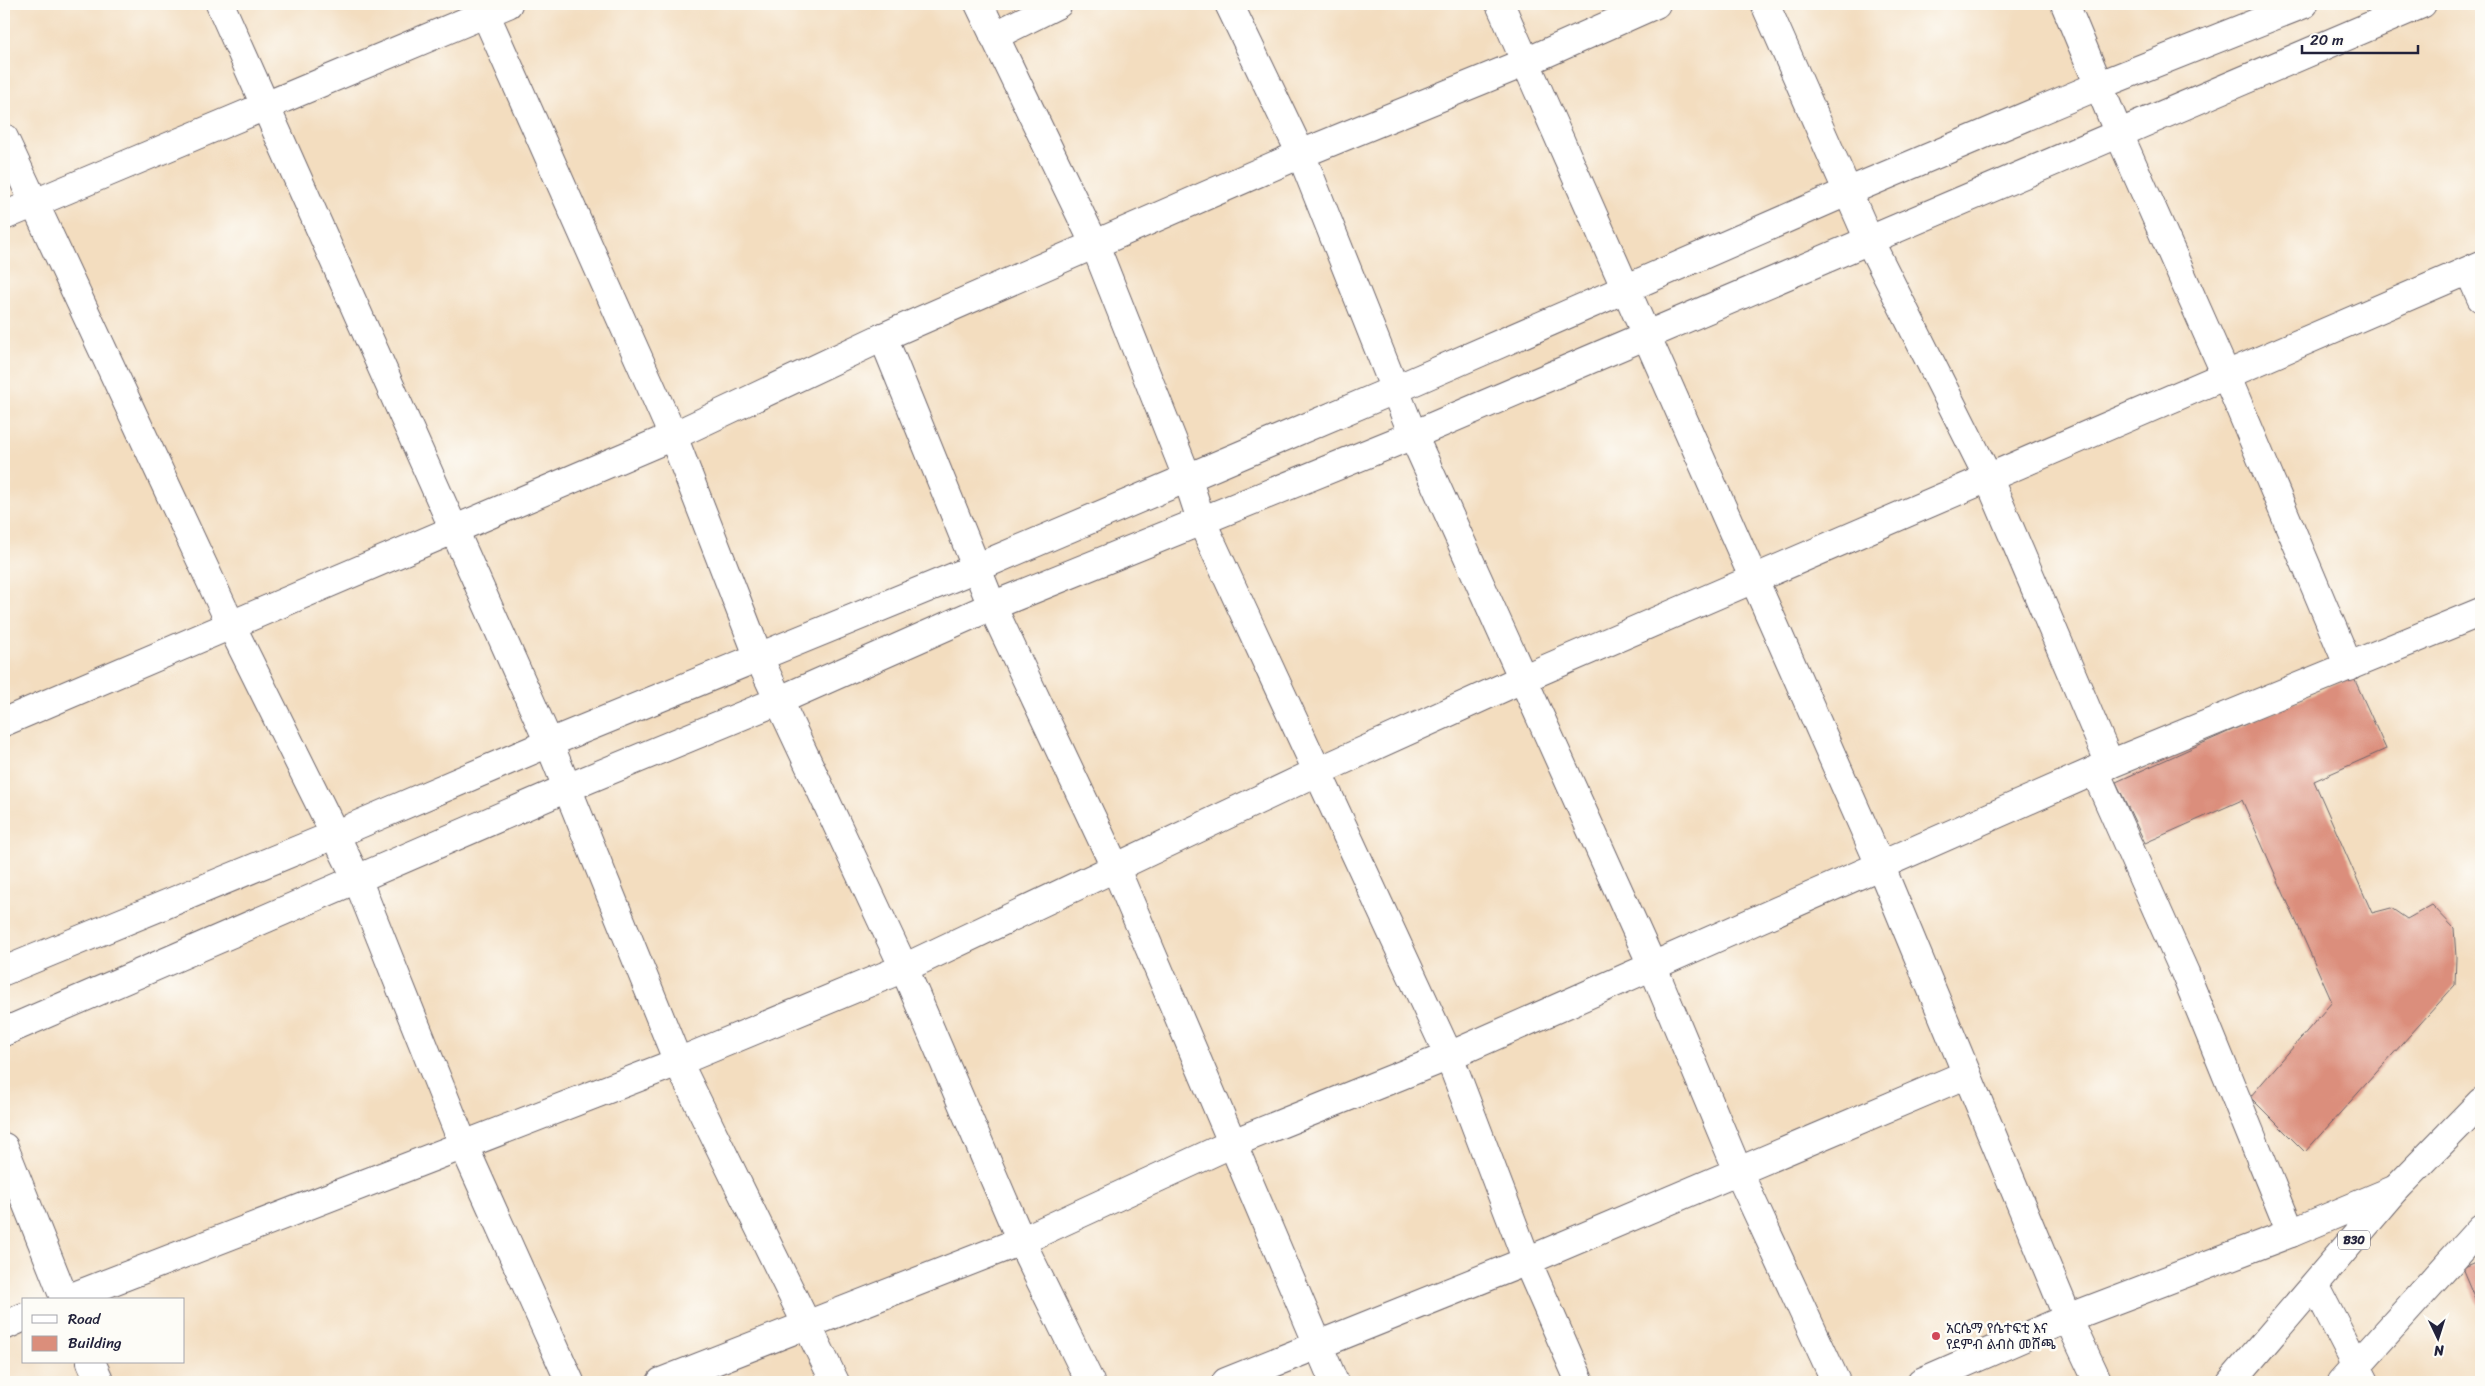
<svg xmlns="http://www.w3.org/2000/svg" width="2485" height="1386" font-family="Sriracha,'Noto Sans Ethiopic',sans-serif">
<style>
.building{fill:#db8e7b}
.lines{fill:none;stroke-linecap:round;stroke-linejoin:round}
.street-casing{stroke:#6b6369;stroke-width:30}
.secondary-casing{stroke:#6b6369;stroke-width:30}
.highway-casing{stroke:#6b6369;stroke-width:30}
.street{stroke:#fff;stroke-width:28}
.secondary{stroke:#fff;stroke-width:28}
.highway{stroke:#fff;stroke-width:28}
.poi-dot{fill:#d1495b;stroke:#fdfcf7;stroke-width:2}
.labels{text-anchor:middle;stroke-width:5;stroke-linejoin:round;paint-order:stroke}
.shield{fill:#fdfcf7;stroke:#646373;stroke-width:1}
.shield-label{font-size:12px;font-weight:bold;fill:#22223b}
.poi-label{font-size:14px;fill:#22223b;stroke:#fdfcf7;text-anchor:start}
</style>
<rect width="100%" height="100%" fill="#fdfcf7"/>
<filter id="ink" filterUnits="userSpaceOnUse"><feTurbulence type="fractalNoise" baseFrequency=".02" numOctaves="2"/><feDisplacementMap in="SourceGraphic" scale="10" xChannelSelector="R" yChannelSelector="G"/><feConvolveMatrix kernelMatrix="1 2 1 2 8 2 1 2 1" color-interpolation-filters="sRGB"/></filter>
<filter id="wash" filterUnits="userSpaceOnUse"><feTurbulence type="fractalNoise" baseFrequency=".0096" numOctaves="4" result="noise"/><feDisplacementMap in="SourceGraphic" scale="20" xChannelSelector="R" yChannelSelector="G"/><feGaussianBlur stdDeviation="1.12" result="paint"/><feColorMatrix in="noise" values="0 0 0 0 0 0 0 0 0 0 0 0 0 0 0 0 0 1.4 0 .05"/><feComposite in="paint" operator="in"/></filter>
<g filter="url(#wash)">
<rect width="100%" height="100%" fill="#f3ddbf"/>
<g id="blocks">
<g class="building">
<polygon points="2353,676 2386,749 2314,781 2372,913 2391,908 2407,919 2432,905 2454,928 2456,957 2455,985 2305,1152 2250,1097 2332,1002 2242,800 2145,843 2116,782"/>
<polygon points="2481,1260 2481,1313 2462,1268"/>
</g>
</g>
</g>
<g filter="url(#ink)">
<use href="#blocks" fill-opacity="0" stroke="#6b6369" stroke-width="1"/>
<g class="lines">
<g class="street-casing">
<g id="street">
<polyline points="220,4 549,743 678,1062 835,1382"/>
<polyline points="481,4 673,436 759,658 904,968 1021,1241 1090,1382"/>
<polyline points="979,4 1095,245 1187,477 1201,520 1449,1056 1527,1261 1580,1382"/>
<polyline points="1229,4 1301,154 1413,435 1652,965 1738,1171 1836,1382"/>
<polyline points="1500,4 1881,867 2068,1318 2098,1382"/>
<polyline points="1765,4 1869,240 1988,477 2110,764"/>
<polyline points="2065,4 2119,134 2226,375 2349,667"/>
<polyline points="994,36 1058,4"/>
<polyline points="4,138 231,625 358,881 463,1144 570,1382"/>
<polyline points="4,216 508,4"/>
<polyline points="2469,271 2481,298"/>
<polyline points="883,337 992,606 1115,867 1334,1382"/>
<polyline points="4,722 673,436 883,337 1301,154 1526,62 1656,4"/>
<polyline points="2095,771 2185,973 2291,1233"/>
<polyline points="4,1147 65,1300"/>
<polyline points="2315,1285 2365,1382"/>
<polyline points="64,1300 678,1062 904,968 1317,772 1522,679 2481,265"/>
<polyline points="4,1326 24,1317"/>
<polyline points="91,1362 100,1382"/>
<polyline points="661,1382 1021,1241 1233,1143 1449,1056 2110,764 2481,612"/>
<polyline points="1226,1382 1527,1261 1967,1074"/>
<polyline points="1921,1382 2068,1318 2291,1233 2396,1189"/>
</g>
</g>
<g class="secondary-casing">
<g id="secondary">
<polyline points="4,971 334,835 549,743 976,568 1394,390 1847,192 2100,85 2304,4"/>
<polyline points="4,1032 567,788 780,700 992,606 1413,435 2422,4"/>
</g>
</g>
<g class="highway-casing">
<g id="highway">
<polyline points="2231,1382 2396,1189 2481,1102"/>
<polyline points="2342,1382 2481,1228"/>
</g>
</g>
<use href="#street" class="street"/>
<use href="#secondary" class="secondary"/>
<use href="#highway" class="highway"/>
</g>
</g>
<circle class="poi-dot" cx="1936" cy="1336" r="5"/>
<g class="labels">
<rect class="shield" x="2338" y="1230.5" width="32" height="19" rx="4"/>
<g class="shield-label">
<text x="2354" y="1244">B30</text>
</g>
<g class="poi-label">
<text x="1946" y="1333">አርሴማ የሴተፍቲ እና<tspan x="1946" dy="16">የደምብ ልብስ መሸጫ</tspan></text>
</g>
</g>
<rect width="2485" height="1386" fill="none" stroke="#fdfcf7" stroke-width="20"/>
<rect x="22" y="1298" width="162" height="65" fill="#fdfcf7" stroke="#a5a5ac"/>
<rect x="32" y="1315" width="25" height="8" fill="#ffffff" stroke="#a5a5ac"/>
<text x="68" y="1324" font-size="15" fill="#22223b">Road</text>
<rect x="32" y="1336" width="25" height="15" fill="#db8e7b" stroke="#a5a5ac"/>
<text x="68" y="1348" font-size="15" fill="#22223b">Building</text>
<g transform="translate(2438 1338) rotate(176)" stroke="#fdfcf7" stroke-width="4" paint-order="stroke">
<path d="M0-4L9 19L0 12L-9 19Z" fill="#22223b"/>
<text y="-8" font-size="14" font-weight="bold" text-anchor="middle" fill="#22223b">N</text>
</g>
<path d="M2302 45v8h116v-8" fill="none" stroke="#22223b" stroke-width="2.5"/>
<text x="2310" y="45" font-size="15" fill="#22223b" stroke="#fdfcf7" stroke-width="4" paint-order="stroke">20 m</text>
</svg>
